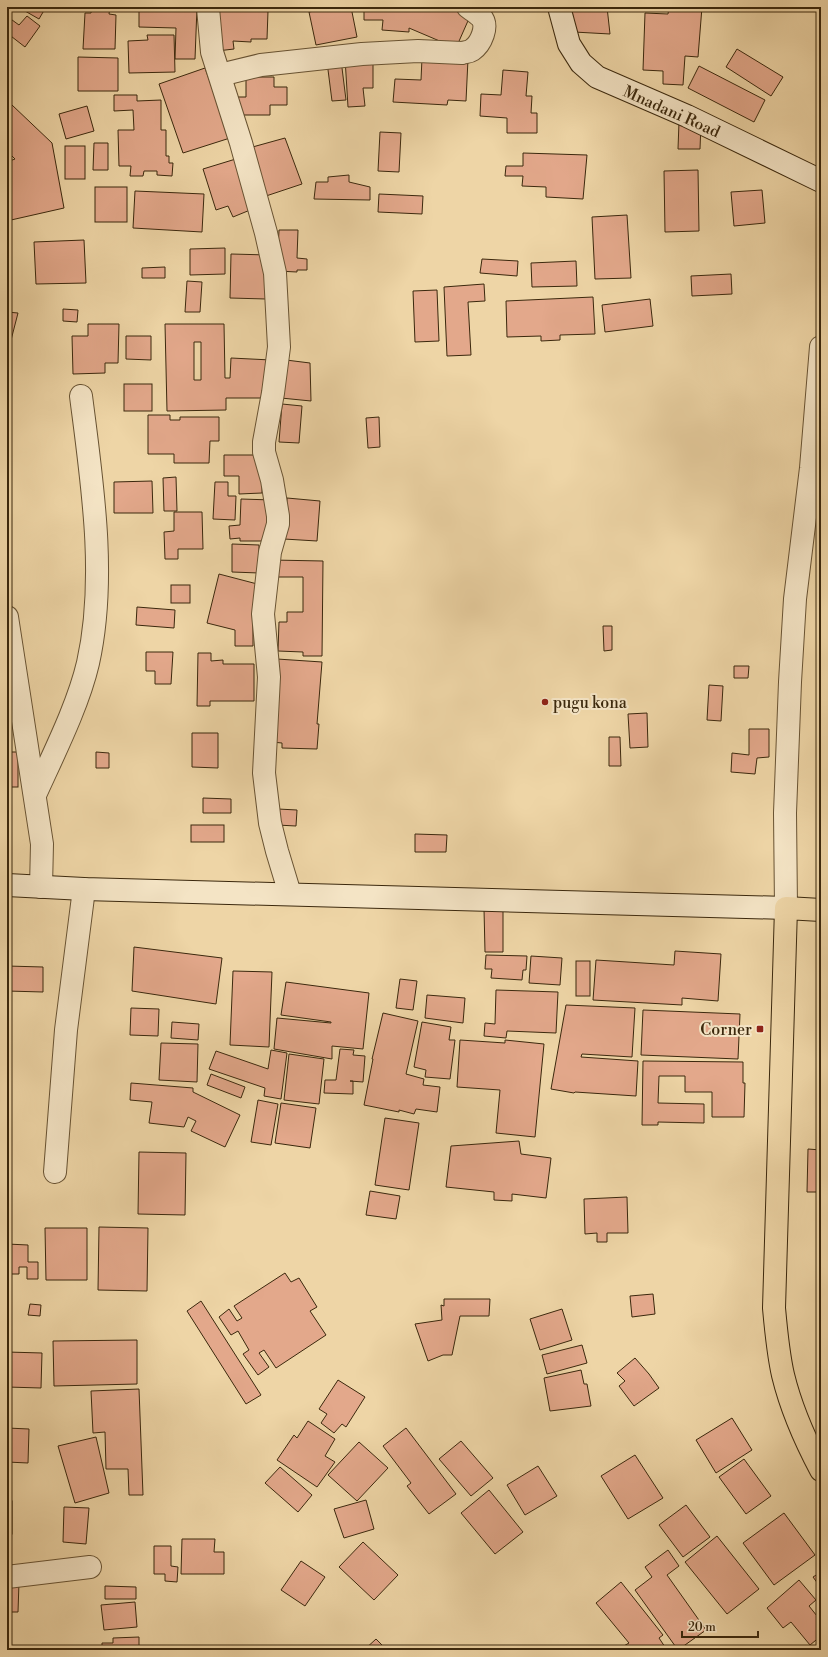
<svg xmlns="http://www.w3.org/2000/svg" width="828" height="1657" font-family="'Libre Bodoni',serif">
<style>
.building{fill:#e3a88b;stroke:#3b280d;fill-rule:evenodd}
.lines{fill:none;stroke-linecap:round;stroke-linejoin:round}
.street-casing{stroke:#685333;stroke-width:24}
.secondary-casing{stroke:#3b280d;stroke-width:24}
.primary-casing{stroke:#3b280d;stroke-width:24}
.street{stroke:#f4e4c5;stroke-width:22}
.secondary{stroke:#f4e4c5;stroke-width:22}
.primary{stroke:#eed5a6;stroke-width:22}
.poi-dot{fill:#8f2418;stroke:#f4e4c5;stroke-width:1.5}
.labels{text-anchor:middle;stroke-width:4;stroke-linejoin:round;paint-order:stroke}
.street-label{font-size:16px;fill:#3b280d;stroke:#f4e4c5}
.poi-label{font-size:16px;fill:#3b280d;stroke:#f4e4c5;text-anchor:start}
</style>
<rect width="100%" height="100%" fill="#eed5a6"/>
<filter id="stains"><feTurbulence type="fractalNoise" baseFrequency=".005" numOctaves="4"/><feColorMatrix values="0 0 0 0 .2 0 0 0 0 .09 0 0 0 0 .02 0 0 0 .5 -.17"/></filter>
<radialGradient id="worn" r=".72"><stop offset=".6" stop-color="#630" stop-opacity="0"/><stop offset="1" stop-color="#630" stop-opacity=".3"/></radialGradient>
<g class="building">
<polygon points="18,7 46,7 39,19"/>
<polygon points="92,7 110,7 109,14 116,15 115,49 83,49 85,13 91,13"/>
<polygon points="139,7 197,7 195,59 175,59 176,28 139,27"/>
<polygon points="214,7 251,7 251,11 268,11 267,39 251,39 251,42 233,41 234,49 217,51"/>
<polygon points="336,7 351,7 357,37 316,45 309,12"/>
<polygon points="364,7 458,7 471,14 456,48 409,28 409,32 382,30 383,20 364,20"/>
<polygon points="572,7 607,7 610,34 574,32"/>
<polygon points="669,7 702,7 698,57 685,56 683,85 663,84 663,71 643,70 645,13 668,14"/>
<polygon points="27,16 40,26 25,47 7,33 7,18 8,17 19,25"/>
<polygon points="147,35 174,35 175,72 129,73 128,41 148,40"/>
<polygon points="737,49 783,77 771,96 726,67"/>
<polygon points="78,57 118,58 118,91 78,91"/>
<polygon points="345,58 373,61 373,88 363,88 365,106 348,107"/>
<polygon points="422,58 468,59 466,101 448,100 447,105 393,102 395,79 421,80"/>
<polygon points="341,60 346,100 332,101 327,62"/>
<polygon points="699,66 765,100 754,122 688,88"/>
<polygon points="205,68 230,138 183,153 159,84"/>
<polygon points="503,70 528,72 526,96 532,96 531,113 537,113 537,133 507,133 507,118 480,116 481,94 501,95"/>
<polygon points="246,77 274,77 274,87 287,87 287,105 270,105 270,115 238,115 238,97 246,97"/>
<polygon points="114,95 137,95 137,101 161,100 161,130 166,130 166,156 169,156 169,163 173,163 172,176 157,175 157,171 144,171 143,176 130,176 131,166 119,166 118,130 134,130 133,110 114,111"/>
<polygon points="12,105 52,143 64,208 11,220 7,206 7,162 15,159 7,151 7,110"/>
<polygon points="87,106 94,131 66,139 59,114"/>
<polygon points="679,122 701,123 700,149 678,149"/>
<polygon points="380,132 401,133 399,172 378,171"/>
<polygon points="285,138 302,184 263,197 249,148"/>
<polygon points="94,143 108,143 108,170 93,170"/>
<rect x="65" y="146" width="20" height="33"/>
<polygon points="523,153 587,155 583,199 546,197 546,187 522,186 523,176 505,176 506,166 523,166"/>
<polygon points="239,158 255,208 233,217 228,206 216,210 203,169"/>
<polygon points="698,170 699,231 665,232 664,171"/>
<polygon points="349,175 349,182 370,187 370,200 314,199 316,182 328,182 328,177"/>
<rect x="95" y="187" width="32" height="35"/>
<polygon points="762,190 765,223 734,226 731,192"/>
<polygon points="135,191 204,194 202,232 133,228"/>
<polygon points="379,194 423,196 422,214 378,212"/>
<polygon points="627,215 631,278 595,279 592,217"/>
<polygon points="279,230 298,230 297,258 307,259 307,270 297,270 297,272 277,271"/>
<polygon points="84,240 86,283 36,284 34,242"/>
<polygon points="225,248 225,274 190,275 190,249"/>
<polygon points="231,254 268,255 266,299 230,298"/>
<polygon points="482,259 518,261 517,276 480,273"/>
<polygon points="576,261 577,286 532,287 531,263"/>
<polygon points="165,267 165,278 142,278 142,268"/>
<polygon points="731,274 732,294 692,296 691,276"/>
<polygon points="187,281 202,282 200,312 185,312"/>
<polygon points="484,284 485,301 468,302 471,355 447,356 444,287"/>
<polygon points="437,290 439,341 415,342 413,291"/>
<polygon points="593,297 595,334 560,335 560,340 541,341 541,336 507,337 506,301"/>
<polygon points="650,299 653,326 605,332 602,305"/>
<polygon points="63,309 78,310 77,322 63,321"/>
<polygon points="7,312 18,313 10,344 11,366 7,366"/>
<polygon points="88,324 119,324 118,363 105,363 105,373 73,374 72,336 88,336"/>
<path d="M165 324H224L225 378H230L231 358 271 360 269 398H226V410L167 411ZM194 342H201V380H194Z"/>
<polygon points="126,336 151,336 151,360 126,359"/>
<polygon points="286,360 310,363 311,401 281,398"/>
<rect x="124" y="384" width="28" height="27"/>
<polygon points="282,404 302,406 299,443 279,442"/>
<polygon points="148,415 170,415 170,420 180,420 180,417 219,417 219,441 210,441 209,463 174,463 174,454 148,454"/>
<polygon points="379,417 380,447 368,448 366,418"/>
<polygon points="224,455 263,455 262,493 239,494 239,476 224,476"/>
<polygon points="176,477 177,511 164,511 163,478"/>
<polygon points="152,481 153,513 114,513 114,482"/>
<polygon points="215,482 228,482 228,496 236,496 235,520 213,519"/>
<polygon points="287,498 320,501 317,541 284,539"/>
<polygon points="241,499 272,500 271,541 240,541 240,538 230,539 229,526 240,525"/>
<polygon points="174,512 202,512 203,549 178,549 178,559 165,559 164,532 174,531"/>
<polygon points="232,544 259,545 259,573 232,572"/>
<polygon points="272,560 323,561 322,656 303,656 303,652 278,651 279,622 287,622 287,612 303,612 303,577 272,577"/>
<polygon points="219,574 261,585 253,614 253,646 235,646 235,630 207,623"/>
<rect x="171" y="585" width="19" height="18"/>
<polygon points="137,607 175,610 174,628 136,625"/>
<polygon points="603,626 612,626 612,650 604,651"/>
<polygon points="146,652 173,652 171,684 155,684 155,671 146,671"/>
<polygon points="198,653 211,653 211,661 223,660 223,664 254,664 254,701 210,701 210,706 197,706"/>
<polygon points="277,659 322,662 317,724 319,724 317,749 282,748 282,743 272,742"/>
<polygon points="734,666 749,666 748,678 734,678"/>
<polygon points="709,685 723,686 721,721 707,720"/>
<polygon points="647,713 648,747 630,748 628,714"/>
<polygon points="749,729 769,729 769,757 757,758 755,774 731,772 732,753 749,755"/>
<polygon points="192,733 218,733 218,768 192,767"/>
<polygon points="609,737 620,737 621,766 609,766"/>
<rect x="7" y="752" width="11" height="35"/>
<polygon points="96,752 109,753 109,768 96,768"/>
<polygon points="203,798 231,799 231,813 203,813"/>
<polygon points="278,809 297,810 296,826 277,825"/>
<rect x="191" y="825" width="33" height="17"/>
<polygon points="415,834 447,835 446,852 415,852"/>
<polygon points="484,909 503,909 503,952 485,952"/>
<polygon points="134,947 222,958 216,1004 132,991"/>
<polygon points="675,951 721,954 718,1001 682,998 682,1005 593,1000 596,960 674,965"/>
<polygon points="486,955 527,956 526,970 523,970 522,980 491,978 492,969 485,969"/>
<polygon points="531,956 562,958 560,985 529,983"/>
<rect x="576" y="961" width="14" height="35"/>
<polygon points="7,966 43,967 43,992 7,991"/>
<polygon points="233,971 272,972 269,1047 230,1045"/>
<polygon points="400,979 417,981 413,1010 396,1008"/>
<polygon points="286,982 369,993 363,1049 332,1046 332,1059 274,1049 277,1018 331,1023 331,1022 281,1015"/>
<polygon points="496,990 558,992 556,1033 507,1031 506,1038 484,1036 485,1023 495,1024"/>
<polygon points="427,995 465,998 463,1023 425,1018"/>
<polygon points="566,1005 635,1008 632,1057 582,1054 581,1057 638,1061 636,1096 575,1092 574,1093 551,1089"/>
<polygon points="131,1008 159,1009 158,1036 130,1035"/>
<polygon points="643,1010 740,1014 738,1059 641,1055"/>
<polygon points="383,1013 418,1021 406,1074 424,1079 423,1085 440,1087 437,1112 416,1109 414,1114 399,1110 399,1112 364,1105 373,1059 372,1059"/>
<polygon points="172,1022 199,1024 198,1040 171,1038"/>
<polygon points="422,1022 451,1027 449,1040 455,1040 450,1079 425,1077 426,1070 414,1067"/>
<polygon points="460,1040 505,1043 505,1040 544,1044 535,1137 496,1133 500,1090 457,1087"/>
<polygon points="161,1043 198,1044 197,1082 159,1080"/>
<polygon points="340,1049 354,1050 353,1055 365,1056 363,1082 350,1081 353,1081 353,1094 324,1093 325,1080 336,1080"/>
<polygon points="271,1050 287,1053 281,1099 264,1096 265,1088 209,1069 216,1051 268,1069"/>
<polygon points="289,1054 324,1059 319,1104 284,1100"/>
<polygon points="643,1061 743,1062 743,1083 745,1083 744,1117 712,1117 712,1092 685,1092 685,1076 659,1076 658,1103 704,1104 704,1123 658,1122 658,1125 642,1125"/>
<polygon points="211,1074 245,1087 241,1098 207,1085"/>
<polygon points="131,1083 193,1088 193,1092 240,1115 225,1147 191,1131 196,1121 188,1117 184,1127 149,1123 152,1102 130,1100"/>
<polygon points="258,1100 278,1104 271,1145 251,1142"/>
<polygon points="281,1103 316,1108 310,1148 275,1143"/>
<polygon points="385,1118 419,1123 409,1190 375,1185"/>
<polygon points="519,1141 521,1154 551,1158 546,1198 512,1194 512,1201 494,1200 494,1192 446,1187 451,1146"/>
<polygon points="808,1149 821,1150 821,1192 807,1192"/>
<polygon points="139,1152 186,1153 185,1215 138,1214"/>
<polygon points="370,1191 400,1196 396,1219 366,1215"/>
<polygon points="627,1197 628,1233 607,1233 607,1242 597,1242 597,1233 585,1234 584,1199"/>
<polygon points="817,1212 821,1212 821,1222 818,1222"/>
<polygon points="99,1227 148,1228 147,1291 98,1290"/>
<polygon points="45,1228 87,1228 87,1280 46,1280"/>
<polygon points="7,1244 28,1245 28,1262 38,1262 38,1279 27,1279 27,1267 19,1267 19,1274 7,1274"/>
<polygon points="285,1273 291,1282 299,1278 317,1307 310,1311 326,1335 276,1368 264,1350 259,1353 269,1367 258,1375 243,1354 249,1350 238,1331 231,1335 219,1317 229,1309 237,1321 242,1318 234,1306"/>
<polygon points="653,1294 655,1314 632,1317 630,1296"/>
<polygon points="444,1299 490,1299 489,1316 460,1316 452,1355 443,1355 428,1361 415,1324 442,1320 441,1305 444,1306"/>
<polygon points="201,1301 261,1395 246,1404 187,1311"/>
<polygon points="30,1304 41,1305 40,1316 28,1315"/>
<polygon points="562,1309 572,1340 540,1350 530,1319"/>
<polygon points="137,1340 137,1384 54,1386 53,1341"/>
<polygon points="582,1345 587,1363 547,1374 542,1355"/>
<polygon points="7,1352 42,1353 41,1388 7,1387"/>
<polygon points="635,1358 649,1374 659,1388 634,1406 619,1386 625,1381 617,1373"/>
<polygon points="581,1370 584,1384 587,1384 591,1406 550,1411 544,1378"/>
<polygon points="338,1380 365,1397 346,1427 342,1424 334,1433 321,1423 327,1414 319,1409"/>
<polygon points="139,1389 143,1495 129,1495 128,1469 106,1469 105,1432 93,1433 91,1391"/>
<polygon points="732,1418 752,1450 716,1473 696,1440"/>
<polygon points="308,1421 335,1439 325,1456 335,1462 317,1487 277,1460 294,1435 297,1438"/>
<polygon points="7,1428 29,1429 28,1463 7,1462"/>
<polygon points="406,1428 456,1494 429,1514 407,1486 411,1483 383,1446"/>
<polygon points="96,1437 109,1493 75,1503 58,1446"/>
<polygon points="461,1441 493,1478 471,1496 439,1459"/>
<polygon points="359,1442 388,1468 357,1501 328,1475"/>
<polygon points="635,1455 663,1498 628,1519 601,1476"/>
<polygon points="744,1459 771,1496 746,1514 719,1477"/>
<polygon points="538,1466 557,1496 525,1515 507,1485"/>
<polygon points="280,1467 312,1495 298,1512 265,1483"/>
<polygon points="489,1490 523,1532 495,1554 461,1513"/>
<polygon points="366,1500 374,1529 344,1538 334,1509"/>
<rect x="7" y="1501" width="5" height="33"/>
<polygon points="686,1505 710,1537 683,1557 659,1525"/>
<polygon points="64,1507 89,1508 86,1544 63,1542"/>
<polygon points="784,1513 815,1555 774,1585 743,1543"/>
<polygon points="717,1536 759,1589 727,1614 685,1562"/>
<polygon points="182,1539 215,1539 214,1552 224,1552 224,1574 181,1574"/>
<polygon points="363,1542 398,1575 374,1600 339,1567"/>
<polygon points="154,1546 171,1546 171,1566 178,1567 177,1582 165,1581 165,1574 154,1574"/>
<polygon points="668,1550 679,1566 667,1575 706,1630 678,1650 635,1590 652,1577 645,1567"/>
<polygon points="301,1561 325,1577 305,1606 281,1590"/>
<polygon points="821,1572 821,1588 813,1577"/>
<polygon points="799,1580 816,1600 809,1606 821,1621 821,1636 810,1645 791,1622 783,1628 767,1608"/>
<polygon points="7,1582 19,1582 18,1612 7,1612"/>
<polygon points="621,1582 663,1635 659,1638 667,1650 624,1650 622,1647 629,1643 596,1603"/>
<polygon points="105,1586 136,1587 136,1599 105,1599"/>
<polygon points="135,1602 137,1627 104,1630 101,1605"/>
<polygon points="139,1637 139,1650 102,1650 102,1643 113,1643 113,1638"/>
<polygon points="376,1639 387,1650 364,1650"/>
</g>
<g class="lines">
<g class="street-casing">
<g id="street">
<polyline points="208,8 212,52 241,143 266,233 275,273 279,347 273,393 264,442 264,452 272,480 278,516 278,524 270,552 263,614 269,677 264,773 270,823 277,851 290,894"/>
<path d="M220 75 261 65 362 54 418 51 462 53C466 52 469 52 472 50 481 44 489 26 481 17 477 13 472 10 468 7"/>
<polyline points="7,617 42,844 41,887"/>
<path d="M35 795C53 755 78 706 88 663 107 578 92 482 81 396"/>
<polyline points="786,908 785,813 790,682 795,599 811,468 821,347"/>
<polyline points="55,1172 66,1030 84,889"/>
<polyline points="7,1577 90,1567"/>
</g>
</g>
<g class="secondary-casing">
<g id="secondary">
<polyline points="559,7 569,44 581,63 597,77 687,116 821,181"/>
<polyline points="7,885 84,889 786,908"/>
</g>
</g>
<g class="primary-casing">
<path id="primary" d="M821 910 786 908 774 1308C776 1330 778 1353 783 1375 791 1408 805 1440 821 1470"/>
</g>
<use href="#street" class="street"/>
<use href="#secondary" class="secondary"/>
<use href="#primary" class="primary"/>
</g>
<g class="poi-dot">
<circle cx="545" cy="702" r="4"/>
<rect x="756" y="1025" width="8" height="8" rx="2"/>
</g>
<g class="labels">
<g class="street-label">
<text transform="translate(672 111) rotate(24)" y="6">Mnadani Road</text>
</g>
<g class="poi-label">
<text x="553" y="708">pugu kona</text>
<text x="752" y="1035" text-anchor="end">Corner</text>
</g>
</g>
<rect width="828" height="1657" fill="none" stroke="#eed5a6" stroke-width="24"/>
<rect x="8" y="8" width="812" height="1641" fill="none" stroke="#3b280d" stroke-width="2"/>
<rect x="12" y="12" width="804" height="1633" fill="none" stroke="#3b280d"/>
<path d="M682 1631v6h76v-6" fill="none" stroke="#3b280d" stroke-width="2"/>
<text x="688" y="1631" font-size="12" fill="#3b280d" stroke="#f4e4c5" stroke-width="3" paint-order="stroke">20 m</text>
<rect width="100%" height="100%" filter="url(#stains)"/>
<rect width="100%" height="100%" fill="url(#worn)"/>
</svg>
